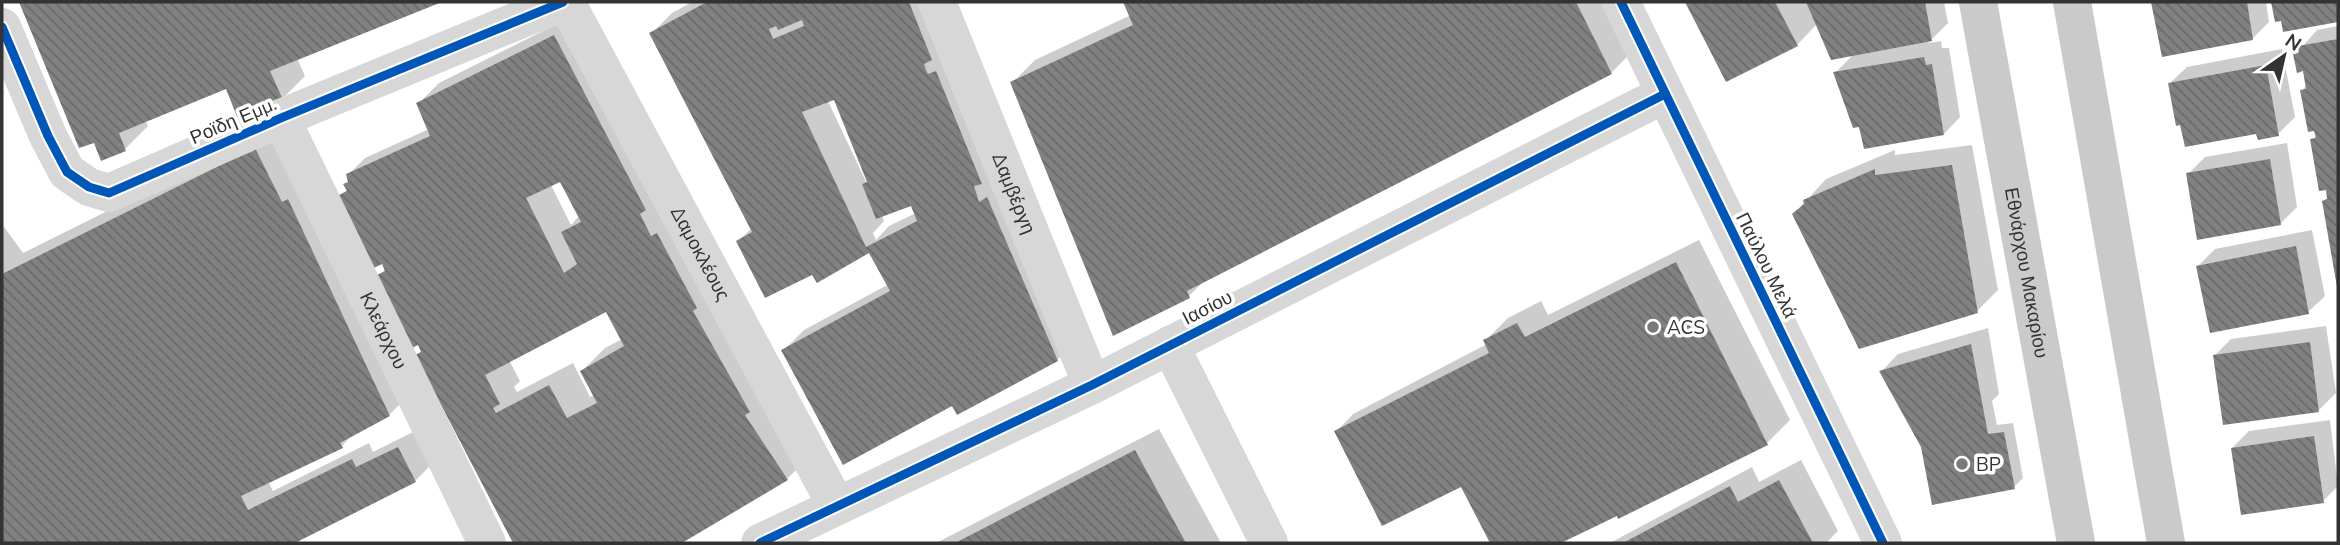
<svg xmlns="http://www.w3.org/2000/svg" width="2340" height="545" font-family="'Nunito Sans',sans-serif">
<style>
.shadow{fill:#0003;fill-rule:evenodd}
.building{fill:url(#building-back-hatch);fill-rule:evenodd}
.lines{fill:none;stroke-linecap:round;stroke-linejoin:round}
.minor{stroke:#d7d7d7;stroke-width:38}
.major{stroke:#cacaca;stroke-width:38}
.cycleway-casing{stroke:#fff;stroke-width:13}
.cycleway{stroke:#0057b8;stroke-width:9}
.poi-dot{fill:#7a7a7a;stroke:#fff;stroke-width:2.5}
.labels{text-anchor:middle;stroke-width:7;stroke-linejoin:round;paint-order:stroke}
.street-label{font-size:19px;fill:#333;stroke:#fff}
.poi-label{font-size:19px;fill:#333;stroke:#fff;text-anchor:start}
</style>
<defs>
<pattern id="building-back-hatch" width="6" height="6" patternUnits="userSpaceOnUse" patternTransform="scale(1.75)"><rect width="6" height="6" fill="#818181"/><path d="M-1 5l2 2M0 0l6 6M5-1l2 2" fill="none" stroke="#6a6a6a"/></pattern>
</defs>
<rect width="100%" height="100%" fill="#fff"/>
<g class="shadow">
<polygon points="21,2 437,2 297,58 305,76 282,99 227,87 145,120 148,126 125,149 95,140 80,146"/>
<path d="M692 2H938L1078 339 1057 360 953 403 783 351 804 330 889 284 868 252 813 273 738 241 752 228 651 34 672 13ZM835 98 871 185 868 186 828 101ZM912 204 916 213 889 226 876 240 873 233 884 221 882 215Z"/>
<polygon points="1125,2 1607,2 1632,52 1611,73 1206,279 1189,296 1012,83 1035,60 1131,15"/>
<polygon points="1687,2 1944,2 1948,23 1928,43 1941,41 1942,48 1949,48 1960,117 1944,134 1835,73 1854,54 1817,24 1797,45 1726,80"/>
<polygon points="2153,2 2266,2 2269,22 2252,39 2163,55"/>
<path d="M575 15 810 456 787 479 678 543H515L417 356 423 350 379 276 386 269 341 195 348 189 345 185 349 180 348 175 365 158 429 129 418 104 439 83ZM561 180 579 216 571 225 551 185ZM607 310 622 339 605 348 582 371 594 395 590 397 573 363 517 392 514 387 520 381 509 360Z"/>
<polygon points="2338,26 2338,285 2324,201 2329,197 2312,140 2317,135 2302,90 2307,85 2305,69 2295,55 2317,30"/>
<polygon points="2282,49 2295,117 2278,134 2257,132 2170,83 2187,67"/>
<polygon points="278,126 412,392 389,415 354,433 342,446 268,481 273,491 369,443 373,452 415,431 432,464 415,481 291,543 2,543 2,224 23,253"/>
<polygon points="2287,143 2297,207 2280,224 2188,174 2205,157"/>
<polygon points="1972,145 1998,290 1977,311 1794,214 1826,179 1895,150 1895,155"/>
<polygon points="2312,230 2325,296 2308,312 2198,266 2215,249"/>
<polygon points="1699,240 1790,420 1767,443 1557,543 1492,543 1462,484 1337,431 1353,414 1487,344 1485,341 1508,318 1541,301 1548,315"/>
<polygon points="2326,326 2336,393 2319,410 2215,355 2231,339"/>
<polygon points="1988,328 1999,394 1992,401 1997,425 2013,423 2023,478 2014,487 1923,447 1882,371 1898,354"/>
<polygon points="2330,420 2338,486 2323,501 2232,448 2249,431"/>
<polygon points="1159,429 1221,543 936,543"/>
<polygon points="1801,460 1838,531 1826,543 1610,543 1752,467 1759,482"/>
</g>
<g class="building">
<polygon points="19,2 442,2 270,71 283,100 238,119 226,89 119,133 126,151 101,161 94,143 79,148"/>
<path d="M707 2H909L932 60 924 64 926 70 928 74 936 71 982 184 974 186 979 202 987 197 1058 361 957 415 952 406 843 465 781 350 890 291 869 253 817 283 812 275 765 298 736 241 752 232 649 33ZM802 20 804 26 773 39 769 29 776 26 778 30ZM834 100 867 182 862 184 876 219 911 206 917 221 866 247 802 112Z"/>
<polygon points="1123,2 1576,2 1612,74 1187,291 1190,298 1113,336 1010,82 1133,25"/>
<polygon points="1685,2 1775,2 1798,46 1726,82"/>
<polygon points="1806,2 1925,2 1932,41 1831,60"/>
<polygon points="2151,2 2247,2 2253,40 2162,57"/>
<polygon points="2271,2 2338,2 2338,22 2283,32 2281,21 2275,22"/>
<path d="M554 35 646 210 640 214 651 236 657 233 697 308 693 311 750 412 745 415 788 480 682 543H513L415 355 421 352 418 345 412 348 377 275 385 271 382 264 374 268 339 195 347 191 343 184 348 182 346 174 430 136 416 103ZM560 182 581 222 561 232 577 264 564 273 526 198ZM606 312 624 346 580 371 597 403 567 418 549 385 496 413 493 408 500 404 485 375Z"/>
<polygon points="2338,39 2338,287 2337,287 2322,201 2327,199 2326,190 2319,191 2310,139 2316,138 2314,131 2308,132 2300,90 2306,89 2303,71 2297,73 2293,54 2299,53 2298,46"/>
<polygon points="1924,57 1926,65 1932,64 1944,135 1864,149 1859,127 1853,128 1833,72"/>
<polygon points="2266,65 2279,136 2258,140 2256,134 2185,147 2180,125 2176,126 2168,83"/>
<polygon points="255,148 282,202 288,199 390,416 340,443 343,448 241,496 248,510 352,459 356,467 398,447 416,482 295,543 2,543 2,274"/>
<polygon points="2270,159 2281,225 2197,240 2186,173"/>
<polygon points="1952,165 1978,313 1859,349 1792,214 1804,204 1803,200 1875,169 1875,175"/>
<polygon points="2296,246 2309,314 2210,333 2196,266"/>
<polygon points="1676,262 1768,445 1618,519 1617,516 1561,543 1490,543 1461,487 1382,526 1334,431 1489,353 1483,340 1517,323 1525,337"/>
<polygon points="2310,342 2319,412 2223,425 2213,355"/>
<polygon points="1971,344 1988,434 2004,432 2015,489 1932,505 1921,447 1879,371"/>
<polygon points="2314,436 2324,503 2241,515 2231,448"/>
<polygon points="1135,450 1186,543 955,543"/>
<polygon points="1779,480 1813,543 1623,543 1730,486 1738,502"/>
</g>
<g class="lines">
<g class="minor">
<path id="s1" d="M566 2 836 505"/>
<path id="s2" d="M937 2 1092 385"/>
<polyline points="1621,2 1883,543"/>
<polyline points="2,27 48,136 67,172 89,187 109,193 281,118 563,2"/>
<path id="s3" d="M281 118 487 543"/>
<polyline points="1170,345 1269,543"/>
<polyline points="760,543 1092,385 1665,94"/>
</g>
<g class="major">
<path id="s4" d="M1978 2 2076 543"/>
<polyline points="2072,2 2166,543"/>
</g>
<g class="cycleway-casing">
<g id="cycleway">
<polyline points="1621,2 1883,543"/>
<polyline points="2,27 48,136 67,172 89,187 109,193 281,118 563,2"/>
<polyline points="760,543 1092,385 1665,94"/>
</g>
</g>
<use href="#cycleway" class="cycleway"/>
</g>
<g class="poi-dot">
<circle cx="1653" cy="327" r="7"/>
<circle cx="1962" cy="464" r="7"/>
</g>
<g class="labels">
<g class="street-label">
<text transform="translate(233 120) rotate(-23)" y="7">Ροϊδη Εμμ.</text>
<text dy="7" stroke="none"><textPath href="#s2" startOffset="206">Δαμβέργη</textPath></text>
<text dy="7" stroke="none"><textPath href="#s1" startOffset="285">Δαμοκλέους</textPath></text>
<text transform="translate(1767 265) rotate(64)" y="7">Παύλου Μελά</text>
<text dy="7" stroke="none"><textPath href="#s4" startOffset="275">Εθνάρχου Μακαρίου</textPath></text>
<text transform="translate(1207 307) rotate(-27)" y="7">Ιασίου</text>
<text dy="7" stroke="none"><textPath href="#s3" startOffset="236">Κλεάρχου</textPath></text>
</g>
<g class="poi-label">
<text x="1667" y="334">ACS</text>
<text x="1976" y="471">BP</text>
</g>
</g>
<rect width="2340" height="545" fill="none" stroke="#333333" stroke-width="7"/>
<g transform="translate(2284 56) rotate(34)" stroke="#ffffff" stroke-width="5" paint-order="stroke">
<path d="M0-5L12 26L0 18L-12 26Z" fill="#333333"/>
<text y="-10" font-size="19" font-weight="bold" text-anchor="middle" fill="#333333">N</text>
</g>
</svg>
